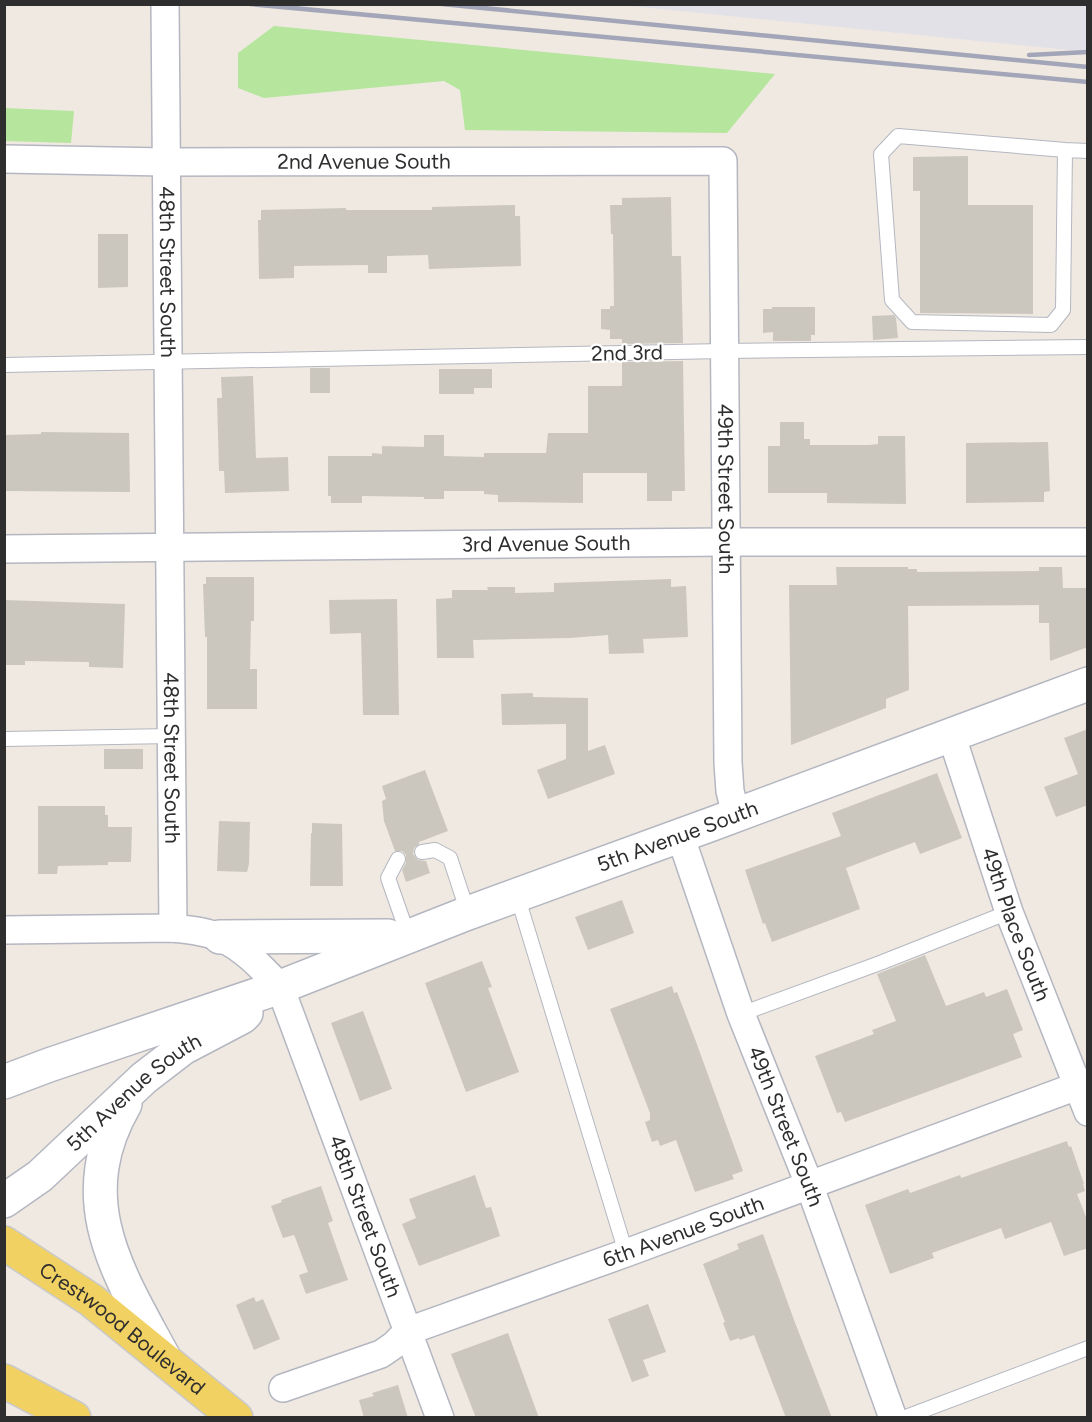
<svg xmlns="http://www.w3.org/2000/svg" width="1092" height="1422" font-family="Figtree,sans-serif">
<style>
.industrial{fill:#e3e1e8}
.green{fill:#b6e59e}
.building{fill:#cbc7bf}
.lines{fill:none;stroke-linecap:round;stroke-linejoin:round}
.lane-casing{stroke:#b4b7c1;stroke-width:16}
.street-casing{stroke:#b4b7c1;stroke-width:30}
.secondary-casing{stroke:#b4b7c1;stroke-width:36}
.primary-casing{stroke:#c9c9c9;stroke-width:36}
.lane{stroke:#fff;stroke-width:14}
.street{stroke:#fff;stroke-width:27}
.secondary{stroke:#fff;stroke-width:33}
.primary{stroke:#f2d163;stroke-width:33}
.rail{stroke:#a3a6b8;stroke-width:4.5}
.labels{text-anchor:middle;stroke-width:4.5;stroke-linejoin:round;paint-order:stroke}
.street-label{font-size:21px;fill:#2e2e2e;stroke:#fff}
</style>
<rect width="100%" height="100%" fill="#efe9e1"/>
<polygon class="industrial" points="620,5 1087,5 1087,52"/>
<g class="green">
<polygon points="274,26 775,74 727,133 465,130 460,90 444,81 264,98 238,88 238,53"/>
<polygon points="5,108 74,111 71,143 5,141"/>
</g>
<g class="building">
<polygon points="968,156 968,205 1033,205 1033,314 920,313 920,191 913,191 913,157"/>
<polygon points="671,197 672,256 681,256 683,343 622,344 622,339 610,339 610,330 601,329 601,309 610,309 610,306 614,306 613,234 611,234 610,205 622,205 622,198"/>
<polygon points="515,205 515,216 520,216 521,266 429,269 428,255 387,256 387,273 368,273 368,265 294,266 294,278 259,279 258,220 261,220 261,210 346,208 346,210 432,210 432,207"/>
<polygon points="98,234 128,234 128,287 98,288"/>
<polygon points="772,307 815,307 815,335 811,335 811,341 773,341 773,332 763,333 763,309 772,309"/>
<polygon points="894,315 896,318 898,338 873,340 872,316"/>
<polygon points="683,361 685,491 672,491 672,501 647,501 647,473 583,473 583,503 498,502 498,495 484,494 484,491 444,491 444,499 424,499 424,497 362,496 362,503 331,503 331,496 328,496 328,456 372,456 372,453 382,454 382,446 424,447 424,435 444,435 444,456 484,457 484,453 546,453 548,433 588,433 588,386 622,386 622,362"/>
<rect x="310" y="368" width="20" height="25"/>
<polygon points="439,369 492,369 492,388 474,388 474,394 439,394"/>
<polygon points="253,376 256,458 288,457 289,491 225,493 224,471 219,471 217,398 222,398 221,377"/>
<polygon points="780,422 804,422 804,439 810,439 810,445 869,445 878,444 878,436 905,436 906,504 827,503 827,493 768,493 768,446 780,446"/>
<polygon points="41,432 129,433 130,492 4,491 4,435 41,434"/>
<polygon points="1048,442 1050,491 1044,492 1044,502 966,503 966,443"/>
<polygon points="836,567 908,567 908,569 917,569 917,572 1039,571 1039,567 1062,567 1063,588 1088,588 1088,647 1050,661 1049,623 1039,623 1039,605 908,606 909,690 886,699 886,708 791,745 789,585 837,585"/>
<polygon points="206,577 254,577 254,621 251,621 250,669 257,669 257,709 207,709 207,637 205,637 203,584 206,584"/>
<polygon points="671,579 671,587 686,586 688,637 643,639 644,653 609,654 608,635 570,638 473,640 474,658 437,658 436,599 452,598 452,590 488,590 487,587 515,587 515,593 554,592 554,583"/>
<polygon points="397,599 399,715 363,715 361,633 330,634 329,600"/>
<polygon points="4,600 125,604 123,668 89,667 89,662 25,661 25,665 4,665"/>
<polygon points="533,693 533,697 588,698 588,751 605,745 615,774 548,799 537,770 566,759 566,724 502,725 501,694"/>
<polygon points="1088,729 1088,805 1056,817 1044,787 1078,774 1064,738"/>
<rect x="104" y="749" width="39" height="20"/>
<polygon points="425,770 448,831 419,842 419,844 414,848 413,854 418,860 426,861 430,873 406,882 402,870 406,863 406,855 402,851 395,851 384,821 382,801 386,799 382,786"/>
<polygon points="937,773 962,838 920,854 915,842 846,868 860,909 772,942 765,923 763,924 745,870 841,836 832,813"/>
<polygon points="38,806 105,806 105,815 108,815 108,827 132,827 131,862 108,862 108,865 58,866 57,874 38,874"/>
<polygon points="219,821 250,822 249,864 247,872 217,871"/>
<polygon points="312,823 342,824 343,886 310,886 311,833 312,833"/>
<polygon points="622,900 634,933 588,950 575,917"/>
<polygon points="925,955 946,1006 984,992 986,997 1007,989 1023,1030 1013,1034 1022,1057 845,1122 841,1112 837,1113 815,1056 874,1034 872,1030 896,1021 877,974"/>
<polygon points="482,961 492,987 488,988 519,1072 466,1092 425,983"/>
<polygon points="672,986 674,993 677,992 695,1039 743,1171 732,1175 734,1179 695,1192 676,1140 660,1146 658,1140 652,1142 645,1122 650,1120 650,1113 610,1009"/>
<polygon points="363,1011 392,1089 360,1101 331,1023"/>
<polygon points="1067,1141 1069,1147 1071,1146 1084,1184 1083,1184 1085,1191 1077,1194 1088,1222 1088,1248 1064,1256 1051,1222 1005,1239 1001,1228 932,1253 934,1258 890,1274 865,1205 908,1189 910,1193 960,1175 961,1178"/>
<polygon points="475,1175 486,1208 491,1207 500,1236 419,1266 402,1224 416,1218 409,1199"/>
<polygon points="321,1186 333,1221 328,1223 348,1280 306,1294 299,1275 308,1272 295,1237 294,1235 283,1238 271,1206 282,1202 281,1200"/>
<polygon points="763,1234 794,1320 832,1418 786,1418 754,1335 740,1340 739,1338 730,1341 723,1323 725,1322 703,1264 739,1249 737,1244"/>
<polygon points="254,1297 256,1302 263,1299 280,1339 254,1350 236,1305"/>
<polygon points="648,1304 666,1352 643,1360 649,1376 632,1382 608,1319"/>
<polygon points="508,1333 539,1418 476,1418 451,1354"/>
<polygon points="398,1385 408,1418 364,1418 359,1400 374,1396 372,1393"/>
</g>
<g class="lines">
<g class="lane-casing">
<g id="lane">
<polyline points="1065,150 1063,310 1051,325 912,322 892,300 881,154 898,136 1065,150 1088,151"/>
<polyline points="4,365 724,351 1088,347"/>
<polyline points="4,739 171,736"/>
<polyline points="422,852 435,850 450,858 468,913"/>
<polyline points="398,859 388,878 408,935"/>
<polyline points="517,895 626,1253"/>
<polyline points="741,1014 880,963 1009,912"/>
<polyline points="903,1418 1088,1348"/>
</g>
</g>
<g class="street-casing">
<g id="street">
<path id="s1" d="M165 4 173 928"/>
<path id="s2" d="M4 159 165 162 723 161 728 763 730 791 736 815"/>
<path id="s3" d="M4 549 726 542H1088"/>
<path id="s4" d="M951 734 1009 912 1088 1112"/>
<path id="s5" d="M680 835 741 1014 809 1184 893 1418"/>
<path id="s6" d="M4 930 173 928C189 930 206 931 221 938 244 948 262 968 280 987L440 1418"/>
<path id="s7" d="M283 1388 381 1354 394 1345 408 1331 626 1253 1088 1082"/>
</g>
</g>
<g class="secondary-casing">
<g id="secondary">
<polyline points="220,937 388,936"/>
<path id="s8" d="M4 1082 49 1065 280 987 468 913 712 824 1088 684"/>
<path d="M125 1104C70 1199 117 1271 163 1356"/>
<path id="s9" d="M4 1201 40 1176 144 1078 183 1048 242 1017 246 1013"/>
</g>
</g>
<g class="primary-casing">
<g id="primary">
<path id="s10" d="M4 1243 91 1300 236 1418"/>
<polyline points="4,1381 74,1418"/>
</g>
</g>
<use href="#lane" class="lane"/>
<use href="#street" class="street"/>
<use href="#secondary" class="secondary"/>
<use href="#primary" class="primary"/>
<g class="rail">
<polyline points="250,4 1088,82"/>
<polyline points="442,4 1088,67"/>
<polyline points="1029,55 1088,52"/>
</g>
</g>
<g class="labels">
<g class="street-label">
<text dy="7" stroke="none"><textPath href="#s2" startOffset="360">2nd Avenue South</textPath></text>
<text dy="7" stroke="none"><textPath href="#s1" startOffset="268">48th Street South</textPath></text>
<text transform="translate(627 353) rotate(-1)" y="7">2nd 3rd</text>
<text dy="7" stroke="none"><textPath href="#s2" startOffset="1047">49th Street South</textPath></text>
<text dy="7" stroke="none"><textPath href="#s3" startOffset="542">3rd Avenue South</textPath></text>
<text dy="7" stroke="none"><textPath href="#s1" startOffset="754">48th Street South</textPath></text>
<text dy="7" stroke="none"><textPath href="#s8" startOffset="717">5th Avenue South</textPath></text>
<text dy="7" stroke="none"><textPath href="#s4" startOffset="201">49th Place South</textPath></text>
<text dy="7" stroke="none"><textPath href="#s9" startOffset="170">5th Avenue South</textPath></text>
<text dy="7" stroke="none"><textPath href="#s5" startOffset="310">49th Street South</textPath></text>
<text dy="7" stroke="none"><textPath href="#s6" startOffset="540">48th Street South</textPath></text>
<text dy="7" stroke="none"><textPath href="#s7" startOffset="432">6th Avenue South</textPath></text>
<text dy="7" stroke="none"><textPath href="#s10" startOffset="146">Crestwood Boulevard</textPath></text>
</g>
</g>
<rect width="1092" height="1422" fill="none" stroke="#2e2e2e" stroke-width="12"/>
</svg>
